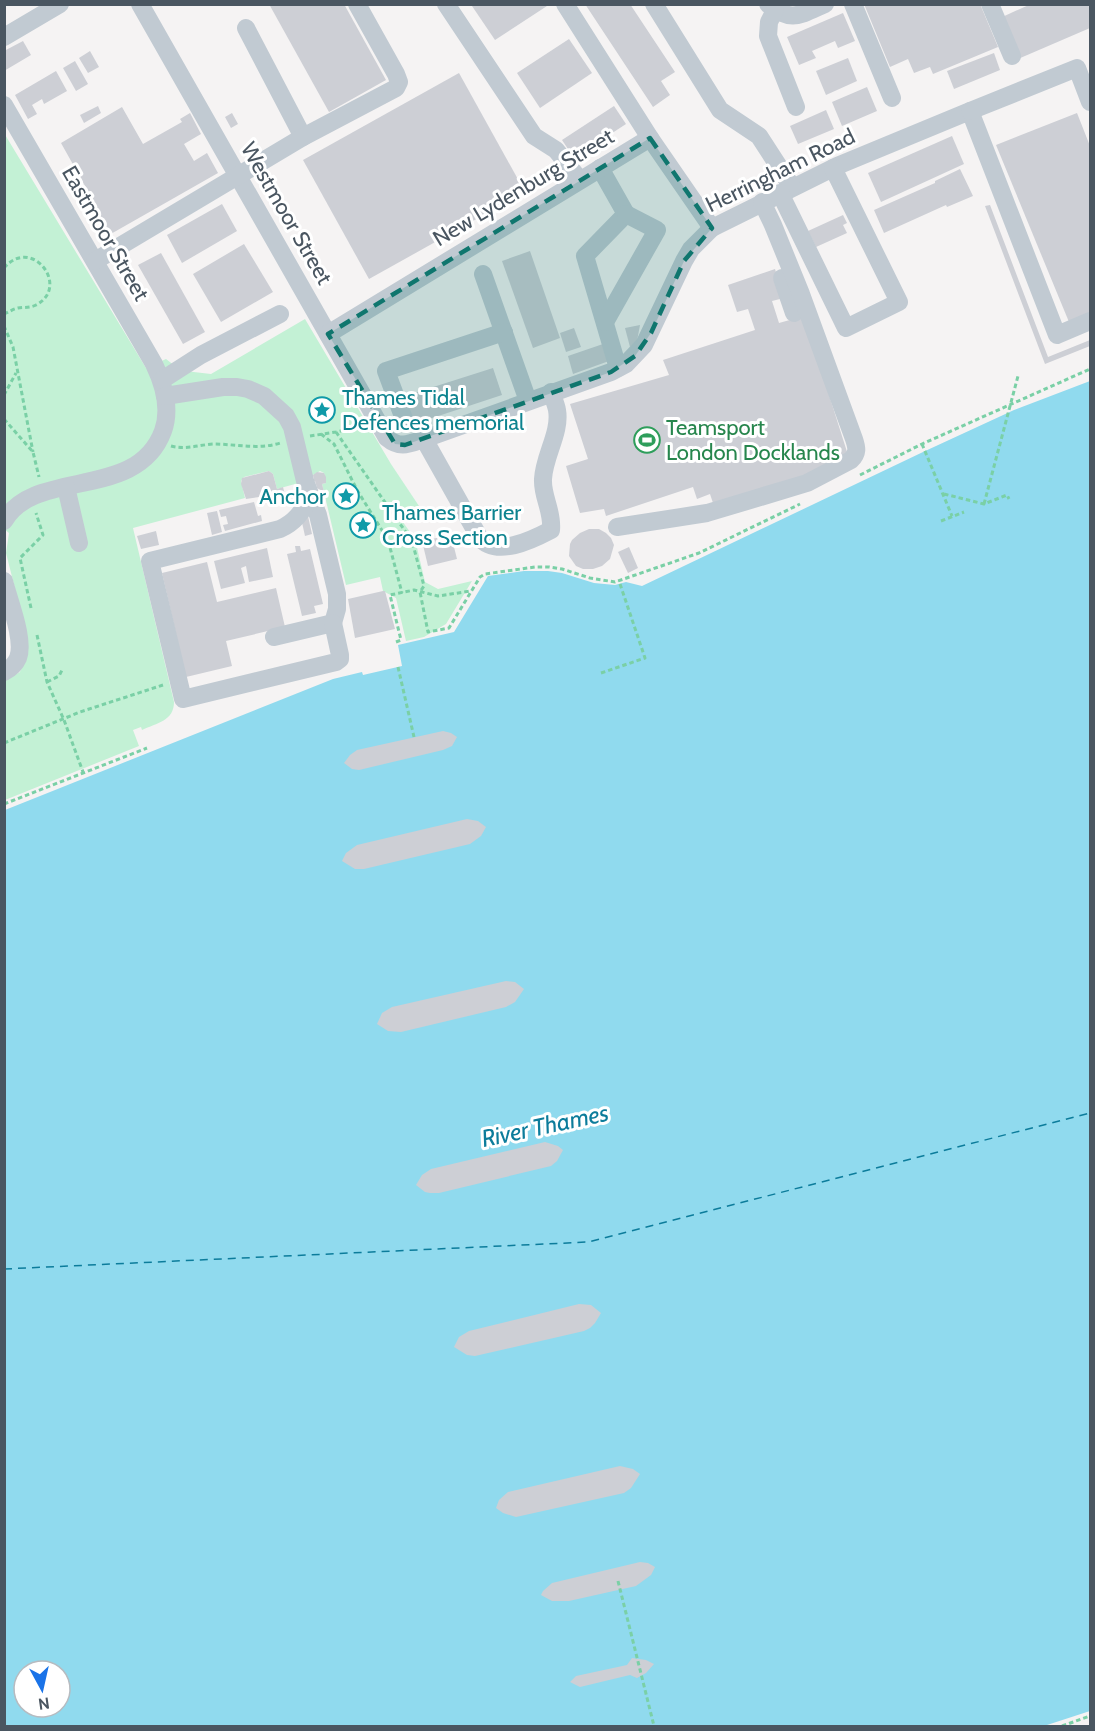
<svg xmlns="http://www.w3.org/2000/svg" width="1095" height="1731" font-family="Cabin,sans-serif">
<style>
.green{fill:#c3f1d5}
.water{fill:#90daee;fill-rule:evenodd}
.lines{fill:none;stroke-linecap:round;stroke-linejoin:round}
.ferry{stroke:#0c7c9b;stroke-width:1.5;stroke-dasharray:8 6;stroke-linecap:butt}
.building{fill:#cdcfd5}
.path{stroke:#7ad0a6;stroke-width:3;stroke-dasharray:4.5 3;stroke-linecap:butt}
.minor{stroke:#c1cad2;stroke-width:18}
.marked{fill:#0f766e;fill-opacity:0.2;stroke:#0f766e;stroke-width:4.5;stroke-dasharray:12 8;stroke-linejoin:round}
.labels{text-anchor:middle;stroke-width:6;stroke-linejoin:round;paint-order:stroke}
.street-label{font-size:22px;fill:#4a5661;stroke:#fff}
.culture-label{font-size:22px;fill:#0d838f;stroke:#fff;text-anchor:start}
.leisure-label{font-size:22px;fill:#27864d;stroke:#fff;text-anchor:start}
.water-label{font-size:24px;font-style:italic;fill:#0c7c9b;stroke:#fff}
</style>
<rect width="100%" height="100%" fill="#f5f3f3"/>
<path class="green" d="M4 133 146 368 166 359 175 366 185 371 211 374 305 319 391 464 421 509 403 512 400 518 415 539 425 582 438 589 472 581 446 624 424 637 406 641 396 598 383 591 380 577 346 585 322 484 326 483 324 473 320 471 313 475V479L277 489 273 474 269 471 244 477 241 481 245 498 133 528 174 702C174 721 157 723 142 730L141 727 133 730 139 746 5 800V680L20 672 28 640 6 553 9 533 4 529Z"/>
<path class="water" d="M1090 381V1711L1044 1726H5V810L333 679 362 672 363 675 402 666 398 645 454 632 488 576 524 571H548L562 573 594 583 615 585 626 582 642 586 923 452 1014 410ZM24 1671H60V1707H24Z"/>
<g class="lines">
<polyline class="ferry" points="4,1269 588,1242 1090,1113"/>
</g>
<g class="building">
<polygon points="269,4 344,4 386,80 329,112"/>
<polygon points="474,4 546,4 547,6 495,40 472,6"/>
<polygon points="585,4 630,4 675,72 661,81 670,95 653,107"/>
<polygon points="864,4 980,4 998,47 933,74 930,67 914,73 908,59 890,67"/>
<polygon points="1031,4 1090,4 1090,28 1018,59 1000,18"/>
<polygon points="843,13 855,41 838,48 835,41 812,51 816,58 799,65 787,37"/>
<polygon points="569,39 592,73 540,108 517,73"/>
<polygon points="23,41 31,55 4,71 4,51"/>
<polygon points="90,51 99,67 88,73 79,58"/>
<polygon points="994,53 1000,70 954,89 947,71"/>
<polygon points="848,58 857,81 826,95 816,71"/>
<polygon points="75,61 88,84 76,91 63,68"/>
<polygon points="56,71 67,91 44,104 42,99 32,105 37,114 28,119 15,95"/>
<polygon points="459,73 525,192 369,279 303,160"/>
<polygon points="867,87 877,111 842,126 832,102"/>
<polygon points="98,106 101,113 84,123 80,115"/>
<polygon points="614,106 626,124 574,158 562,140"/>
<polygon points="122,107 143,144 182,122 180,119 190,113 201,134 184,144 194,161 207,153 218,173 109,235 96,212 88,217 78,199 89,193 61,143"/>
<polygon points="826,110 834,129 798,144 790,126"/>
<polygon points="232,113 238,124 231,128 225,117"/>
<polygon points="1077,113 1090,146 1090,313 1069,322 996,145"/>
<polygon points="952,136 964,164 881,202 868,173"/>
<polygon points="960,169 973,196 947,207 946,205 884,233 874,210 935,183 935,181"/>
<polygon points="222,204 237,231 182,263 167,235"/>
<polygon points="990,205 1048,357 1090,340 1090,346 1045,364 985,206"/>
<polygon points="843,215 847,223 843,225 847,233 816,247 808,231"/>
<polygon points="244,244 273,292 221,322 193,274"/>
<polygon points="530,251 560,338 533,348 502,261"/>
<polygon points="161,253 205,332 183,344 138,265"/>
<polygon points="775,269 784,298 772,301 779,323 804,316 848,455 803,480 715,509 710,494 697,499 693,487 606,516 604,509 580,513 566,466 588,459 570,404 669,375 663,360 755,330 748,309 737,312 728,285"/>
<polygon points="640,325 637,341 630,347 625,328"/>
<polygon points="574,328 581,347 566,352 560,333"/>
<polygon points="603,344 609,361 573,374 568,356"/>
<polygon points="493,368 502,395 414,424 405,396"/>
<polygon points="269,471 273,474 277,489 283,487 285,495 265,501 259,497 246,499 241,484 242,478"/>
<polygon points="317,472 324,473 326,477 326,483 322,484 324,492 317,488 315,481 314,481 313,475"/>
<polygon points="254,502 258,516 261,515 262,521 225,531 223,525 228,524 226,516 221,517 219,510"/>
<polygon points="217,511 222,532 212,535 207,513"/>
<polygon points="308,516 312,534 305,536 301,518"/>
<polygon points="589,529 599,529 606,533 611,538 614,545 610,559 602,566 593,569 583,569 576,566 569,556 570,544 572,540 580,533"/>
<polygon points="156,531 159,545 141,549 137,536"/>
<polygon points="451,535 457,559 428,566 422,541"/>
<polygon points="295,546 300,546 301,551 310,549 323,604 314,606 316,613 302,616 287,554 296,552"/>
<polygon points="629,547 638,568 628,573 618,552"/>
<polygon points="267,548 273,577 249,582 246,566 241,568 245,583 221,589 214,561"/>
<polygon points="207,562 217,602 276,588 285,627 226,641 232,666 186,677 162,573"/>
<polygon points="383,591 385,591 395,629 355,638 348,599"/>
<polygon points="443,731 451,733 457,737 452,746 443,750 359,770 352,769 344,763 350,755 357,750"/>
<polygon points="467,819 478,821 486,827 481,836 470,844 364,869 355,869 342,861 346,853 357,845"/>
<polygon points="506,981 515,982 524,989 515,1002 506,1007 401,1032 388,1031 377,1024 382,1013 392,1007"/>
<polygon points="545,1142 558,1146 563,1150 557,1161 551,1166 439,1193 430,1193 425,1192 416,1185 422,1175 431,1169"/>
<polygon points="579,1304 591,1305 601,1313 595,1323 590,1328 584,1331 475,1356 467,1355 454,1347 459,1337 469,1331"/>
<polygon points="620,1466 633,1469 640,1474 631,1488 624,1493 516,1517 503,1513 496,1508 499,1500 508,1492"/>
<polygon points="640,1562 648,1563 655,1567 651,1575 636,1586 569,1601 552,1601 541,1595 543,1591 552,1583"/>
<polygon points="632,1658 646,1660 654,1664 646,1673 637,1678 630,1675 580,1687 570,1682 576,1676 627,1665"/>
</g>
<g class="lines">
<g class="path">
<path d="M4 268C32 235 71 287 36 305 30 308 24 307 18 308 13 309 9 312 4 314"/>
<polyline points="4,326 13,347 33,452"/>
<polyline points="4,395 16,373"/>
<polyline points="4,419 33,452 39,477"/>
<polyline points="336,432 412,541 424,586 420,592 428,632 449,628 480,577 485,574 535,567 549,567 562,569 590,578 615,582 699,553 800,504"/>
<polyline points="321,434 334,444 357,490 388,540 402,593"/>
<polyline points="310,436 336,432 362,426"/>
<polyline points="922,444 952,516"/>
<path d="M171 446C185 450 198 445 213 444 236 444 258 450 280 443"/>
<polyline points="860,475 922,444 1090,369"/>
<polyline points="944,494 984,504 1007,495 1009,499"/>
<polyline points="984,504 1018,376"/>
<polyline points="941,521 964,512"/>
<polyline points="31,608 20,558 43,535 36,513"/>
<polyline points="37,635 47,682 64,720 83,772"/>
<polyline points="396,642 401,640 390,595 414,590 438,596 471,591"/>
<polyline points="398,667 414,737"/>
<polyline points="601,673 645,658 619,581"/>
<polyline points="47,682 59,676 63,668"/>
<polyline points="4,743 80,712 163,685"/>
<polyline points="4,804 147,748"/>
<polyline points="618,1581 654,1726"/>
<polyline points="1062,1726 1090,1716"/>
</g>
<g class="minor">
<path d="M140 4 387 438C400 449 409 444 424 439L611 372 626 364 644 345 684 261 691 249 712 228 837 166 970 111 1057 335 1090 321"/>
<polyline points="446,4 534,136 556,150 580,180"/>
<polyline points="565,4 650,138 712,228"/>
<polyline points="654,4 720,110 759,136 792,187"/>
<path d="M768 4C791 23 800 15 825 4"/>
<polyline points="853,4 892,98"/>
<polyline points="990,4 1012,56"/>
<polyline points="775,10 769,22 768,36 796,107"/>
<polyline points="246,28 303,137"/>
<polyline points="4,37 60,4"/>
<path d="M4 105 154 364C164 385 171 409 163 431 137 502 35 467 4 521"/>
<polyline points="970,111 1077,68 1090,102"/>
<polyline points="600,168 626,214 585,256 618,368"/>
<polyline points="780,193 846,328 899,302 833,168"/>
<polyline points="95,261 303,137 396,88 399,82 396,74 357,4"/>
<polyline points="483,274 528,401"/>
<polyline points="782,278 794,313"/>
<polyline points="605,322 657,230 626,214"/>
<polyline points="328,334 650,138"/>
<polyline points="162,380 201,355 280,314"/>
<polyline points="165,396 223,387 237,387 248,389 264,396 286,416 292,427 305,481 318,515 337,594 337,609 333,623 274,637"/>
<polyline points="404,419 386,371 504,332"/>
<path d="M424 439 479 537C496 558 532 540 551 530 553 511 542 497 543 479 544 456 561 432 557 410 556 404 553 398 551 392"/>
<polyline points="66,487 79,543"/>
<path d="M311 497C302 511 296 522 280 529L150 561 183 699 336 662 340 659V655L333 623"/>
<path d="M617 527 707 513 807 483 851 460C858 453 857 448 854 439L801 294 773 225 762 202"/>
<path d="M4 581C9 601 25 640 18 658 15 665 10 669 4 672"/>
</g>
</g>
<path class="marked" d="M650 138 712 228 684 261 651 333 635 356 611 372 405 445 395 444 328 334Z"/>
<defs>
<g id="sight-ring" transform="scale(1.35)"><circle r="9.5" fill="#fff" stroke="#0f9aa8" stroke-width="1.5"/><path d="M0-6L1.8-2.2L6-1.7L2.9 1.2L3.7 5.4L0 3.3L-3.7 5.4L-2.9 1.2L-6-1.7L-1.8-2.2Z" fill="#0f9aa8"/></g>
<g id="stadium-ring" transform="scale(1.35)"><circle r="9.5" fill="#fff" stroke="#2e9e5b" stroke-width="1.5"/><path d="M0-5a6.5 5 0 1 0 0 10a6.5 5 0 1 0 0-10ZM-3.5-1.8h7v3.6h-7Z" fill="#2e9e5b"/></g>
</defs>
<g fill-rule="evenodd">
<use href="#sight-ring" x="322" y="410"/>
<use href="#stadium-ring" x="647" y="440"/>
<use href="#sight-ring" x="346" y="496"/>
<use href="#sight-ring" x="363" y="525"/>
</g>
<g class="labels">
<g class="street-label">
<text transform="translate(780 170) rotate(-26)" y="8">Herringham Road</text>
<text transform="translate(523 187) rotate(-31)" y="8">New Lydenburg Street</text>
<text transform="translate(287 213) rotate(60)" y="8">Westmoor Street</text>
<text transform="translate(106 233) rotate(60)" y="8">Eastmoor Street</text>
</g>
<g class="culture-label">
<text x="342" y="405">Thames Tidal<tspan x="342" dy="25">Defences memorial</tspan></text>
<text x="326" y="504" text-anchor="end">Anchor</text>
<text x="382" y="520">Thames Barrier<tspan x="382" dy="25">Cross Section</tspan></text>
</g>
<g class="leisure-label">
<text x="666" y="435">Teamsport<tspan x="666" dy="25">London Docklands</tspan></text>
</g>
<g class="water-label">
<text transform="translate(545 1126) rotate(-12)" y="8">River Thames</text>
</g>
</g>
<rect width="1095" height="1731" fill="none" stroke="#4a5661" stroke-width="12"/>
<g transform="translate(42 1689) rotate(172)"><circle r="28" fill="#ffffff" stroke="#b7bbc0" stroke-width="1.5"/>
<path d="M0-4.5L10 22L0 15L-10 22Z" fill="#1a73e8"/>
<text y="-9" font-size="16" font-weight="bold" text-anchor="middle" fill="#4a5661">N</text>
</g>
</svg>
